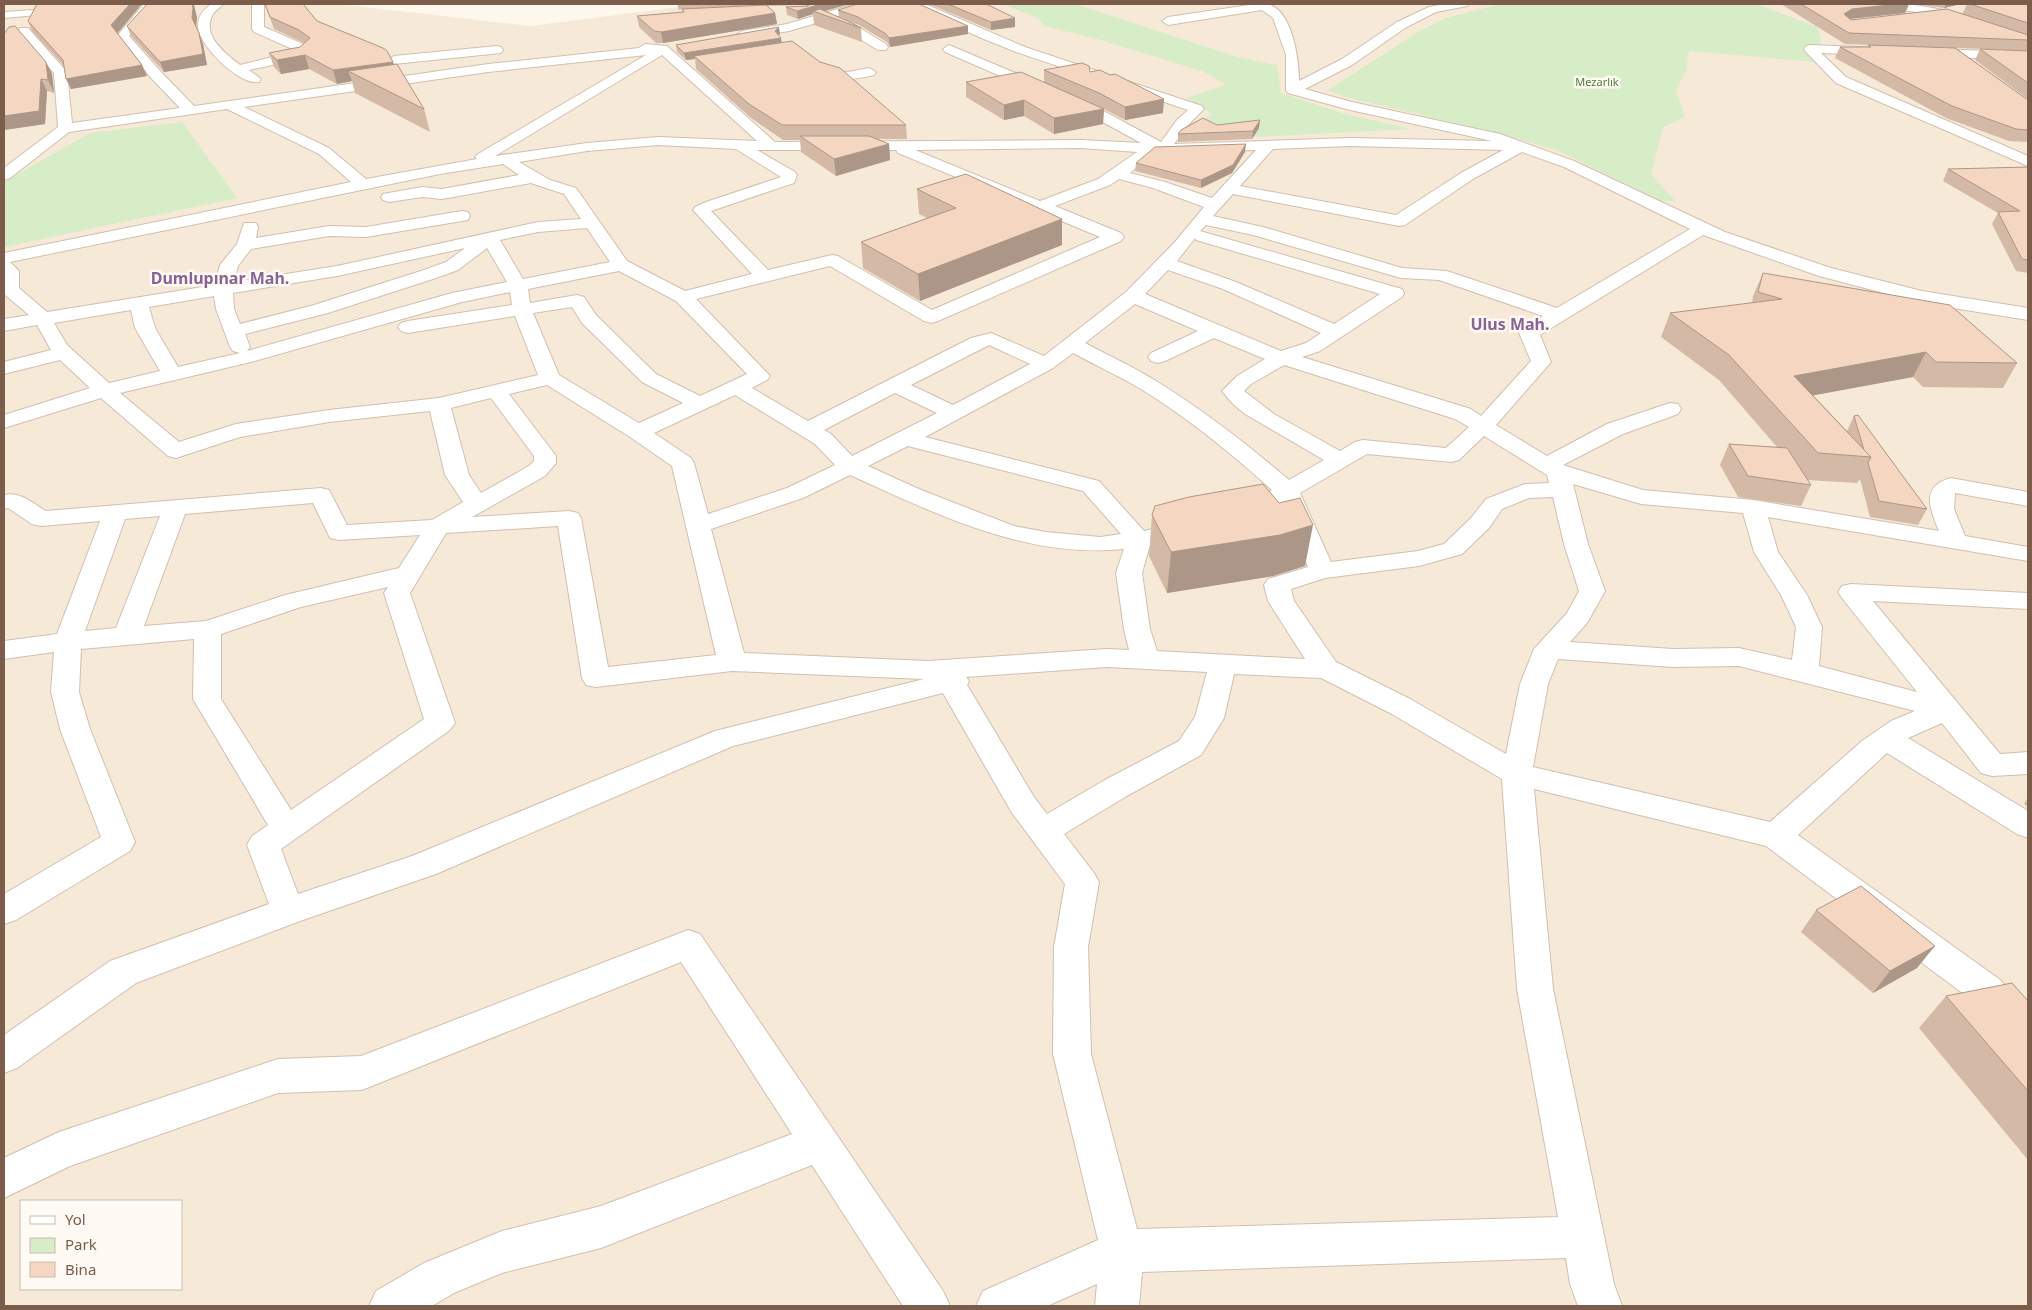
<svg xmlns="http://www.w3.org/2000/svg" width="2032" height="1310" font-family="'Noto Sans',sans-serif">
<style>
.residential{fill:#f6e9d8;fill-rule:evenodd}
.green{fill:#d6edc7}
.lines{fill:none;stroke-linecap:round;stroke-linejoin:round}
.minor-casing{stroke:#d2bfae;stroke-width:2}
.minor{fill:#fff;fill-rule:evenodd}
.wall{fill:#d3b9a6}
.shaded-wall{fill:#ac9687}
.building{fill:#f5d7c1;stroke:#ac9687}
.labels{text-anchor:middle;stroke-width:5;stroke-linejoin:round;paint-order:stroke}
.far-park-label{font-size:11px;fill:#4f7c3f;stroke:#fffaf3}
.far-district-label{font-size:16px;font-weight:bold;fill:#876497;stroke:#fffaf3}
</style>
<rect width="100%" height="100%" fill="#fef7eb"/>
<path class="residential" d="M4 4H338L530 26 702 4H2028V1306H4ZM21 1201H181V1289H21Z"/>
<g class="green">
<polygon points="1002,4 1075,4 1240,58 1277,65 1281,93 1345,114 1412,129 1178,141 1212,114 1186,98 1226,85 1205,72 1094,38 1044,26 1038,18"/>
<polygon points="1501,4 1756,4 1818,27 1825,63 1689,51 1686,71 1676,90 1685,117 1663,127 1651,174 1676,202 1659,200 1557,150 1489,131 1345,97 1328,90 1418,32 1446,18"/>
<polygon points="182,122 237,198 4,247 4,182 90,133"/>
</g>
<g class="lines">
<g class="minor-casing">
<g id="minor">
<path d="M144 4H156L129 36 162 73 194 106 488 64 639 48 645 44 667 46 775 142 1081 140 1141 143 1088 114 945 52 943 49 949 45 1098 108 1161 142 1177 120 1188 110 1016 52 979 37 907 4H925L1025 47 1202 106 1204 109 1187 126 1174 144 1350 138 1492 141 1350 110 1288 93 1286 90V55L1273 18 1262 10 1168 25 1162 21 1168 17 1256 4C1260 4 1265 3 1268 4 1293 11 1299 61 1299 81L1342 59 1397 22 1429 7 1444 4H1469L1467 6 1436 12 1405 28 1352 65 1305 89 1352 102 1500 134 1574 161 1725 232 1831 268 1922 291 2028 308V320L1922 303 1819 276 1703 235 1540 335 1551 362 1496 425 1547 456 1607 424 1670 403 1678 404 1681 409 1678 414 1623 434 1563 465 1643 490 1753 500 1939 531C1930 509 1920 486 1951 478L2028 492V506L1955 493 1954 509 1965 536 2028 547V561L1768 517 1778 552 1807 595 1822 627 1819 666 1917 692 1842 598 1838 592 1842 586 1851 584 2028 593V609L1873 601 2000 754 2028 752V774L1992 776 1981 773 1942 723 1908 738 2028 811V838L2017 834 1887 753 1798 835 1999 979 2028 1007V1046L2015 1041 1973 1001 1766 846 1534 789 1553 989 1614 1284 1622 1306H1578L1570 1284 1566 1258 1142 1272 1139 1306H1095L1097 1284 1047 1306H976L983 1291 1098 1240 1053 1054 1054 947 1065 884 1012 813 943 693 733 746 436 874 300 921 136 983 17 1068 4 1073V1035L110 961 269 904 247 845 252 836 268 825 193 699 194 639 81 649 79 692 90 729 135 842 130 851 16 920 4 924V894L101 837 60 729 51 692 54 652 4 659V641L57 634 100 521 41 526 32 524 8 508 4 509V495C20 491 32 503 46 511L321 488 329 490 347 525 432 520 463 502 445 475 430 411 329 422 240 437 176 458 168 456 101 398 4 428V415L90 388 60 360 4 374V362L51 350 37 325 4 331V319L29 315 4 294V253L351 182 319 154 227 109 69 132 10 178 4 180V168L58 127 54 73 20 34 18 31 20 28H28L67 72 72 123 180 108 152 79 117 36ZM646 55 478 154 475 157 477 159 366 179 329 148 244 107 488 72ZM662 55 757 141 658 137 587 143 495 156ZM658 145 736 149 781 177 706 202 695 207 693 210 752 274 685 291 627 261 576 188 550 180 519 162 587 151ZM1350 146 1503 150 1461 173 1396 215 1240 186 1273 149ZM1081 148 1137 152 1098 179 1040 201 915 150ZM757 150H896L898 153 1100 237 932 310 838 256 832 255 768 270 711 211 794 183 797 175 795 172ZM1256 150 1212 198 1165 182 1130 173 1154 153ZM1522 152 1564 167 1690 229 1557 308 1447 271 1402 268 1263 227 1213 216 1233 194 1399 226 1405 225 1473 179ZM503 164 519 175 442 189 422 187 383 194 381 197 383 200 389 202 422 197 442 199 531 183 564 194 581 219 538 222 337 266 234 282 238 266 251 249 329 236 366 237 468 220 470 216 468 212 462 211 366 227 329 226 256 238 258 227 256 223H244L237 244 220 265 215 285 47 312 19 288V271L10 262 440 174ZM1119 179 1153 188 1204 207 1174 243 1126 292 1044 356 991 333 971 338 808 421 752 388 767 380 770 376 696 299 830 266 924 321 931 323 938 321 1121 241 1124 237 1121 233 1055 206 1110 185ZM1206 225 1253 235 1401 278 1439 280 1543 316 1522 329 1519 333 1531 361 1481 416 1471 409 1302 357 1320 351 1402 297 1404 293 1402 289 1200 231ZM587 228 610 262 523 279 500 240 538 232ZM1195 238 1196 240 1380 294 1334 324 1236 282 1177 261ZM465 248 446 262 424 270 314 305 240 324 234 309 233 293 337 276ZM487 248 507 282 452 293 247 351 250 347 245 334 328 313 436 278 458 270ZM1168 270 1223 289 1321 333 1306 343 1281 351 1145 294ZM619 271 676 301 747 374 700 396 656 374 596 315 584 297 577 295 530 303 528 289ZM510 292 512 305 408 321 401 323 398 327 401 331 408 333 515 316 538 375 439 398 329 410 236 424 179 442 120 393 251 362 462 302ZM214 296 216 309 230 347 233 351 240 353 178 367 155 328 149 307ZM1135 304 1198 331 1151 353 1148 357 1151 361 1158 363 1165 361 1214 338 1265 359 1237 376 1222 391 1233 404 1245 414 1324 460 1289 480C1247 444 1203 410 1156 381 1134 367 1109 356 1085 343ZM572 307 582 323 642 382 683 403 639 423 559 375 533 313ZM131 310 135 328 160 371 109 383 67 345 54 323ZM989 345 1030 364 953 405 911 385ZM1073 353C1095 365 1119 376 1141 389 1188 418 1231 453 1272 490L1246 505 1234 508 1230 513 1234 518C1251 522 1266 513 1281 504L1308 567 1268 579 1264 585 1268 601 1305 659 1157 651 1150 629 1142 573 1150 545 1195 533 1198 528 1195 523 1186 521 1144 531 1099 481 925 437 1053 368ZM1284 365 1455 419 1469 427 1446 448 1363 440 1355 442 1340 451 1274 414 1244 391 1251 384ZM547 385 630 437 672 466 716 655 608 667 581 518 578 513 569 511 472 517 545 476 556 463V456L509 394ZM895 393 937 413 852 456 831 434 824 430ZM735 395 815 444 835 465 787 488 708 514 694 463 691 458 654 433ZM491 398 534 456V461L529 466 481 493 469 475 451 408ZM1484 436 1547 475 1549 483 1525 484 1486 499 1471 518 1444 544 1418 551 1331 562 1300 493 1367 454 1451 462 1459 460ZM908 446 1083 491 1121 534 1100 537 1046 532 1014 526 921 490 868 466ZM850 475C936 514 1027 559 1124 549L1116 573 1124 629 1129 650 1107 649 928 661 744 653 711 529 803 498ZM1573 484 1641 504 1743 513 1754 552 1781 595 1796 627 1792 660 1739 648 1673 649 1570 642 1587 623 1605 591 1588 544ZM1553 497 1564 544 1579 591 1567 613 1534 649 1520 684 1506 754 1410 699 1336 662 1294 601 1291 589 1325 578 1419 566 1462 554 1489 528 1502 509 1529 498ZM313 503 330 538 339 540 420 535 399 568 285 595 206 621 144 626 185 514ZM160 516 116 628 85 631 125 519ZM558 526 582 678 586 685 596 687 732 671 924 679 715 731 412 856 298 894 281 849 450 730 455 723 410 593 446 533ZM388 587 384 593 424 719 291 810 221 699V634L301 607ZM1558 659 1673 667 1739 666 1915 711 1891 721 1862 741 1770 822 1533 767 1548 684ZM1107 667 1207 672 1195 717 1179 741 1103 781 1047 814 1034 797 967 685 969 681 966 677ZM1234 674 1321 678 1390 713 1502 779 1517 989 1558 1217 1137 1229 1091 1054 1088 947 1099 882 1094 873 1064 834 1125 797 1201 755 1224 718Z"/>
<path d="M211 4H223C220 8 214 11 212 16 202 36 226 54 240 65L297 51 254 32 252 29V4H264V27L303 44 312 51 304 58 249 70 261 79 259 82C240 86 199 46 198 27 197 17 203 10 211 4Z"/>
<polygon points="855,4 872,4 870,6 833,18 858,27 886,44 888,47 886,50 878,50 850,33 823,21 789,31 742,39 736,35 742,31 787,24"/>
<path d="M1877 4C1908 2 1940 8 1969 18L1971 20 1965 24 1942 16 1883 7Z"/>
<polygon points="33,10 39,13 37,15 4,18 4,12"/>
<polygon points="1810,45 1881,48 1883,51 1877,55 1821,53 1846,77 2028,156 2028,166 1836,83 1806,52 1804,49 1806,46"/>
<polygon points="497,46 501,47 503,50 501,53 394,64 388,60 394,56"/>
<polygon points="1927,49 2028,52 2028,60 1923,56 1921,53"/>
<path d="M817 61 836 71 848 72 869 68 876 72 874 75C853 80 825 85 811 65L812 62Z"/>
<polygon points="688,930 700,934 943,1291 950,1306 903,1306 812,1165 601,1248 502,1273 454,1293 432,1306 369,1306 376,1291 424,1263 502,1231 601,1206 792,1134 681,962 362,1090 278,1093 70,1166 4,1198 4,1158 59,1132 278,1059 361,1056"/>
</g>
</g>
<use href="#minor" class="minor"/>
</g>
<g class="wall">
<polygon points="265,4 317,21 393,62 394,65 424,109 430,132 355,93 352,81 337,84 309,69 281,74 274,67 269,53 300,47 304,43 274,29"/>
<polygon points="677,4 849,4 824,11 839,17 838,10 968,26 968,34 890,47 887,42 859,25 850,22 861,28 862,42 814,25 813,14 798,19 787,15 786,7 806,6 805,5 768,6 775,13 777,24 663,43 656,43 639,27 637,16 683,12 682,9 679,10"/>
<polygon points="929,4 986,4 1015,27 991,30"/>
<polygon points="1781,4 1909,4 1905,13 1850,19 1851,20 1963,13 1967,4 2028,4 2028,99 1975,60 1980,49 2018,50 1956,48 2028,100 2028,142 2009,141 1946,118 1835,58 1840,47 1867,47 1868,45 1901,46 1845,44"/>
<polygon points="1916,4 1961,4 1944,8"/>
<polygon points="194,5 197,18 196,27 203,44 207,65 164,72 131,36 127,26"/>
<polygon points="28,21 117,33 142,65 147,76 71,89 64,66 32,31"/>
<polygon points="4,34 46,62 52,74 54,93 47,91 45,124 4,130"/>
<polygon points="780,34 779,35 782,43 820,62 906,125 907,139 878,139 889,144 890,160 836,176 801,152 800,140 783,140 751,118 696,69 695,59 686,60 677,52 676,45"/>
<polygon points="1044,70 1090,72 1163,113 1125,120 1104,109 1103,124 1054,134 1024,116 1004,120 966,97 966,82 1044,82"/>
<polygon points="1217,125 1259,128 1252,139 1178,142 1178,134"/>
<polygon points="1245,152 1232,173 1201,188 1135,171 1136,163"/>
<polygon points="2028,167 2028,273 2016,271 1992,224 1998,213 1943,181 1948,169"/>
<polygon points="917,189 1062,219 1062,245 920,301 863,268 861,242 927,218 919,214"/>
<polygon points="1763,273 2017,363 2003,388 1923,387 1913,377 1813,395 1847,431 1854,416 1927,509 1918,525 1870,517 1860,479 1857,483 1807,480 1811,485 1801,506 1738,497 1720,465 1729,444 1777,447 1719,380 1661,337 1670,313 1752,303 1753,296"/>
<polygon points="1152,515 1305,566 1273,576 1167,593 1149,556"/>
<polygon points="2028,798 2028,807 2024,804"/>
<polygon points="1816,910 1917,968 1873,993 1801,932"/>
<polygon points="1946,996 2028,1001 2028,1160 1919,1028"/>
</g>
<g class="shaded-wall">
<polygon points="130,4 142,4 116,35 111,25"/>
<polygon points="192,4 195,4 194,5 197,18 196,27 192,18"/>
<polygon points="821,4 849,4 818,13 813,11 813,14 798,19 797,11"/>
<polygon points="1898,4 1909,4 1905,13 1848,19 1844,14 1852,9"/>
<polygon points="1946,4 1961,4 1944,8"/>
<polygon points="775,13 777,24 663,43 661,32"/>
<polygon points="1015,18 1015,27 991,30 991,22"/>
<polygon points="968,26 968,34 890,47 889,38"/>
<polygon points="779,27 780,34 776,38 775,31"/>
<polygon points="199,33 203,44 207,65 164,72 160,62"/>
<polygon points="781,38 782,45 694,56 695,59 686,60 684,53"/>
<polygon points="305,55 309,69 281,74 277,60"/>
<polygon points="46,62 52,74 54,93 48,80"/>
<polygon points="393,62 397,75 348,71 352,81 337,84 333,70"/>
<polygon points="142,65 147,76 71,89 66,79"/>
<polygon points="41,79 47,91 45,124 4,130 4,116"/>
<polygon points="1164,99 1163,113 1125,120 1125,107"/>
<polygon points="1024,100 1024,116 1004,120 1004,105"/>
<polygon points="1104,109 1103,124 1054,134 1054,118"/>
<polygon points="1260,120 1259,128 1252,139 1253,131"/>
<polygon points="889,144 890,160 836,176 834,159"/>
<polygon points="1246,144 1245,152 1232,173 1201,188 1201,180"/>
<polygon points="1062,219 1062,245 920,301 918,274"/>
<polygon points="1926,352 1913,377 1783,401 1794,376"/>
<polygon points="1313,525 1305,566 1273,576 1167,593 1171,552"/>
<polygon points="1935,946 1917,968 1873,993 1890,971"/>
</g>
<g class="building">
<polygon points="37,4 130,4 111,25 142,65 66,79 63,60 28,21"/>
<polygon points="147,4 192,4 193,8 192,18 199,33 203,54 160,62 127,26"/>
<polygon points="265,4 303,4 317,21 383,48 387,51 393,62 333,70 305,55 277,60 269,53 300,47 310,38 299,30 270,17"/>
<polygon points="810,4 821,4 797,11 786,7 808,6"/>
<polygon points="857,4 919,4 968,26 889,38 886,34 858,17 838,10"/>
<polygon points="948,4 986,4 1015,18 991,22"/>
<polygon points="1801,4 1898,4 1852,9 1844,14 1851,20 1947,9 2028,35 2028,40 1849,33"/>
<polygon points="1970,4 2028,4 2028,23"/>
<polygon points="766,5 775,13 661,32 654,31 637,16 684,12 682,9"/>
<polygon points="820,9 848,21 861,28 813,11"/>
<polygon points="15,26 46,62 48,80 41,79 39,111 4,116 4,34 9,27"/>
<polygon points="779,27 775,31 781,38 684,53 676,45"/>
<polygon points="792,41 820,62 840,68 906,125 782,125 749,104 694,56"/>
<polygon points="1868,45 1955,48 2028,100 2028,130 2016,129 1952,106 1840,47 1871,47"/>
<polygon points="1980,49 2028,51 2028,83"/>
<polygon points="1082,63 1089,66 1090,72 1100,70 1110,75 1115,74 1164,99 1125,107 1099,93 1044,70"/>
<polygon points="397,64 424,109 348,71"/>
<polygon points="1021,72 1104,109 1054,118 1024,100 1004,105 966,82"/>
<polygon points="1203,118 1217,125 1260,120 1253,131 1178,134 1181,130"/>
<polygon points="800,136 869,136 889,144 834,159"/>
<polygon points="1246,144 1233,165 1201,180 1136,163 1155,147"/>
<polygon points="2028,167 2028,260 2022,259 1998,212 2020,211 1948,169"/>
<polygon points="966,174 1062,219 918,274 861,242 956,208 917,189"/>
<polygon points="1763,273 1950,305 2017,363 1936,362 1926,352 1794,376 1871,457 1818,453 1729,355 1670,313 1782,299 1758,292"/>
<polygon points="1858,415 1927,509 1879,501 1868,463 1871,457 1864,450 1854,416"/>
<polygon points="1729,444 1787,448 1811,485 1748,476"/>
<polygon points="1263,484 1279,503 1300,498 1313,525 1280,535 1171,552 1152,515 1155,506 1189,497"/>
<polygon points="1861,886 1935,946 1890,971 1816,910"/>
<polygon points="2012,983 2028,1001 2028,1091 1946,996"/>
</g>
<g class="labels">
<g class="far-park-label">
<text x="1597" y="86">Mezarlık</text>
</g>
<g class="far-district-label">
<text x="220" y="284">Dumlupınar Mah.</text>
<text x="1510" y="330">Ulus Mah.</text>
</g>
</g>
<rect width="2032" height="1310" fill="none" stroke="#7c5d4b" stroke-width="10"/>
<rect x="20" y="1200" width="162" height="90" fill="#fffaf3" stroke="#cbbbb0"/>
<rect x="30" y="1216" width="25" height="8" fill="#ffffff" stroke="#cbbbb0"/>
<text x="65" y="1225" font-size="15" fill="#7c5d4b">Yol</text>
<rect x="30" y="1238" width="25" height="15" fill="#d6edc7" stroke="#cbbbb0"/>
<text x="65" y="1250" font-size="15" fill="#7c5d4b">Park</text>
<rect x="30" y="1262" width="25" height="15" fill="#f5d7c1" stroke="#cbbbb0"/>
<text x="65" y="1275" font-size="15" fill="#7c5d4b">Bina</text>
</svg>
